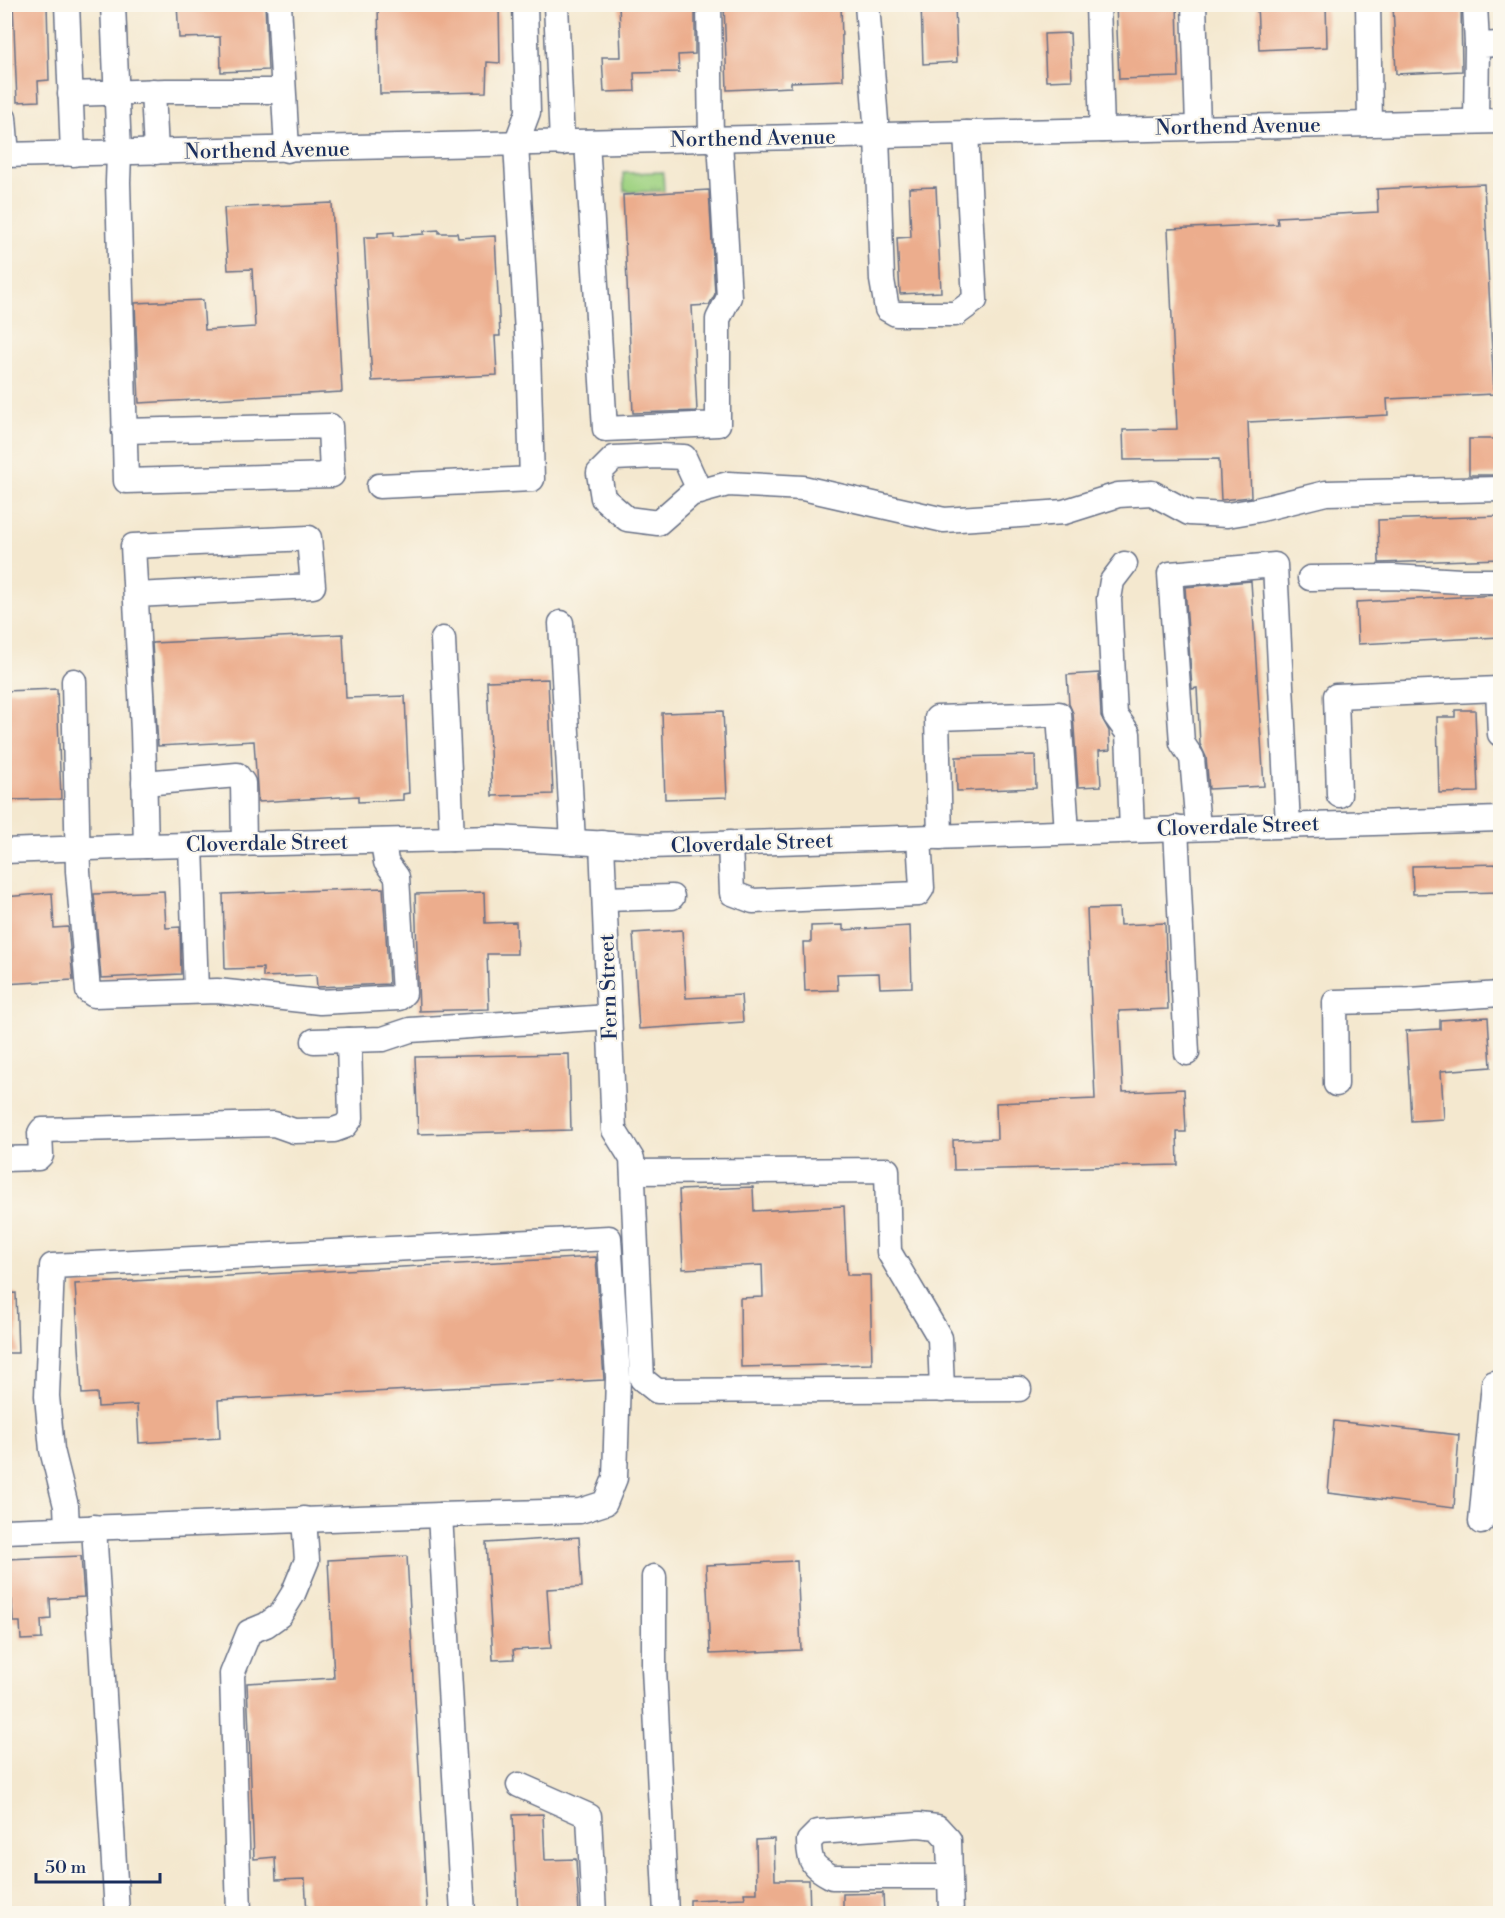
<svg xmlns="http://www.w3.org/2000/svg" width="1505" height="1918" font-family="'Libre Bodoni',serif">
<style>
.grass{fill:url(#grass-tufts);stroke:#5e8170;stroke-width:1.5}
.building{fill:#ecad8d}
.lines{fill:none;stroke-linecap:round;stroke-linejoin:round}
.minor-casing{stroke:#677086;stroke-width:27}
.minor{stroke:#fff;stroke-width:24}
.labels{text-anchor:middle;stroke-width:4.5;stroke-linejoin:round;paint-order:stroke}
.street-label{font-size:21px;fill:#1b2f5e;stroke:#fbf7ec}
</style>
<defs>
<pattern id="grass-tufts" width="24" height="20" patternUnits="userSpaceOnUse" patternTransform="scale(1.5)"><rect width="24" height="20" fill="#a0d383"/><path d="M3 7l-1-3M5 7V3M7 7l1-3M15 17l-1-3M17 17v-4M19 17l1-3" fill="none" stroke="#89b574"/></pattern>
</defs>
<rect width="100%" height="100%" fill="#fbf7ec"/>
<filter id="ink" filterUnits="userSpaceOnUse"><feTurbulence type="fractalNoise" baseFrequency=".0167" numOctaves="2"/><feDisplacementMap in="SourceGraphic" scale="12" xChannelSelector="R" yChannelSelector="G"/><feConvolveMatrix kernelMatrix="1 2 1 2 8 2 1 2 1" color-interpolation-filters="sRGB"/></filter>
<filter id="wash" filterUnits="userSpaceOnUse"><feTurbulence type="fractalNoise" baseFrequency=".008" numOctaves="4" result="noise"/><feDisplacementMap in="SourceGraphic" scale="24" xChannelSelector="R" yChannelSelector="G"/><feGaussianBlur stdDeviation="1.35" result="paint"/><feColorMatrix in="noise" values="0 0 0 0 0 0 0 0 0 0 0 0 0 0 0 0 0 1.4 0 .05"/><feComposite in="paint" operator="in"/></filter>
<g filter="url(#wash)">
<rect width="100%" height="100%" fill="#f4e8cf"/>
<polygon class="grass" points="663,172 664,191 628,192 627,190 624,191 623,173"/>
<g id="blocks">
<g class="building">
<polygon points="13,4 47,4 49,80 38,81 39,101 17,102"/>
<polygon points="177,4 265,4 268,70 221,72 220,37 179,38"/>
<polygon points="378,4 499,4 500,63 487,62 486,92 380,94"/>
<polygon points="619,4 695,4 695,54 678,55 679,72 634,73 635,91 604,92 602,57 621,57"/>
<polygon points="724,4 841,4 843,80 791,82 791,87 727,90"/>
<polygon points="921,4 955,4 957,62 923,64"/>
<polygon points="1116,4 1177,4 1179,77 1119,79"/>
<polygon points="1257,4 1326,4 1327,47 1259,50"/>
<polygon points="1393,4 1461,4 1462,71 1396,74"/>
<polygon points="1070,33 1072,80 1046,81 1044,34"/>
<polygon points="1484,184 1494,394 1387,399 1388,415 1248,422 1251,497 1221,500 1219,459 1124,460 1123,430 1177,429 1168,229 1278,224 1277,217 1378,212 1377,189"/>
<polygon points="936,187 941,292 900,294 897,238 911,237 909,188"/>
<polygon points="709,190 715,294 709,305 692,306 697,411 633,413 623,195"/>
<polygon points="332,203 342,392 139,403 135,303 203,300 205,330 255,327 252,269 228,270 224,208"/>
<polygon points="439,230 439,233 457,233 458,238 495,236 500,336 495,336 497,375 372,381 364,237 378,237 378,233 394,232 394,236 424,234 424,231"/>
<rect x="1469" y="439" width="28" height="36"/>
<polygon points="1500,516 1500,559 1379,563 1378,520"/>
<polygon points="1251,581 1264,786 1209,789 1206,757 1200,744 1197,688 1192,689 1185,587"/>
<polygon points="1500,595 1500,637 1358,644 1356,602"/>
<polygon points="343,634 346,698 405,696 409,793 403,794 403,800 358,802 358,796 258,802 254,741 158,746 152,643"/>
<polygon points="1099,673 1101,716 1109,731 1110,750 1099,751 1101,786 1078,787 1073,713 1069,704 1067,675"/>
<polygon points="548,679 553,794 492,796 487,681"/>
<polygon points="57,689 61,799 4,800 4,691"/>
<polygon points="1455,710 1475,710 1478,792 1439,793 1437,717 1455,717"/>
<polygon points="723,711 727,797 665,799 662,713"/>
<polygon points="1035,755 1036,788 957,791 956,757"/>
<polygon points="1500,864 1500,892 1413,894 1412,866"/>
<polygon points="383,888 389,984 317,987 316,975 263,977 263,968 225,969 223,894"/>
<polygon points="164,891 166,928 180,927 181,974 101,978 94,894"/>
<polygon points="484,892 485,923 516,922 517,954 487,954 489,1009 419,1011 415,894"/>
<polygon points="52,893 54,928 68,927 73,980 4,984 4,897"/>
<polygon points="1119,908 1120,925 1165,923 1168,1009 1119,1011 1123,1092 1184,1089 1186,1132 1177,1132 1178,1165 954,1170 953,1140 997,1139 996,1103 1095,1099 1087,909"/>
<polygon points="843,925 843,930 910,926 912,987 880,988 879,973 837,974 838,990 805,991 803,942 811,942 811,926"/>
<polygon points="682,930 686,998 741,995 743,1022 639,1029 633,933"/>
<polygon points="1488,1017 1491,1067 1441,1071 1444,1119 1411,1121 1406,1031 1440,1029 1440,1020"/>
<polygon points="569,1054 571,1130 418,1134 415,1057"/>
<polygon points="753,1187 754,1211 844,1206 847,1275 870,1275 872,1364 741,1367 740,1298 763,1297 762,1265 683,1269 679,1190"/>
<polygon points="596,1257 604,1380 218,1400 220,1438 139,1443 137,1405 98,1407 97,1393 82,1394 75,1284"/>
<polygon points="16,1293 18,1353 4,1353 4,1294"/>
<polygon points="1334,1421 1459,1435 1454,1508 1328,1493"/>
<polygon points="579,1537 582,1587 547,1589 551,1648 513,1650 514,1659 493,1660 486,1543"/>
<polygon points="81,1556 84,1597 50,1599 51,1619 41,1620 42,1639 21,1640 20,1622 13,1622 12,1600 8,1600 6,1559"/>
<polygon points="407,1556 427,1910 352,1914 307,1914 305,1879 276,1880 275,1857 254,1859 247,1683 334,1678 328,1560"/>
<polygon points="797,1561 801,1650 710,1654 706,1565"/>
<polygon points="543,1814 545,1860 576,1859 579,1914 518,1914 513,1815"/>
<polygon points="774,1839 775,1880 809,1880 810,1914 690,1914 690,1900 745,1898 744,1893 757,1893 756,1840"/>
<polygon points="883,1893 884,1914 843,1914 843,1894"/>
</g>
</g>
</g>
<g filter="url(#ink)">
<use href="#blocks" fill-opacity="0" stroke="#677086" stroke-width="1.5"/>
<g class="lines">
<g class="minor-casing">
<g id="minor">
<polyline points="67,4 73,154"/>
<polyline points="113,4 119,153 118,182 126,481 332,475 330,426 124,431"/>
<polyline points="279,4 287,150"/>
<polyline points="556,4 562,143"/>
<polyline points="709,4 711,140"/>
<polyline points="867,4 877,135 882,280 887,309 896,314 956,314 975,300 966,133"/>
<polyline points="1098,4 1102,130"/>
<polyline points="1194,4 1198,127"/>
<polyline points="1368,4 1370,123"/>
<polyline points="1475,4 1477,45"/>
<polyline points="153,91 156,152"/>
<polyline points="70,94 166,91 283,91"/>
<polyline points="4,118 7,155"/>
<polyline points="1476,121 1477,45 1500,44"/>
<polyline points="587,142 605,429 718,424 718,319 729,297 720,140"/>
<polyline points="4,155 1500,121"/>
<polyline points="379,486 532,479 528,351 516,144 528,112 525,4"/>
<polyline points="700,492 684,457 658,456 614,458 599,473 603,498 627,519 658,523 691,494 728,484 803,488 944,520 1064,512 1118,495 1152,493 1189,513 1227,515 1257,510 1326,493 1500,489"/>
<polyline points="1125,564 1112,581 1109,599 1115,715 1128,733 1132,830"/>
<polyline points="1310,578 1393,577 1461,581 1500,581"/>
<polyline points="136,595 313,586 309,538 133,546 143,731 146,846"/>
<polyline points="561,623 573,842"/>
<polyline points="443,639 452,839"/>
<polyline points="74,681 78,871 88,991 94,995 217,991 320,1002 399,998 404,993 397,877 386,862 383,841"/>
<polyline points="1500,689 1498,689 1500,734"/>
<polyline points="144,783 237,775 243,783 244,844"/>
<polyline points="1339,795 1336,696 1498,689"/>
<polyline points="1176,828 1187,1053"/>
<polyline points="1198,828 1192,758 1182,743 1170,574 1275,565 1288,825"/>
<polyline points="940,837 937,718 1059,714 1067,832"/>
<polyline points="602,843 614,1130 632,1159 642,1379 657,1391 1019,1389"/>
<polyline points="730,843 732,893 753,901 918,894 922,888 919,838"/>
<polyline points="191,845 196,991"/>
<polyline points="4,851 146,846 497,838 650,846 1500,819"/>
<polyline points="605,899 672,897"/>
<polyline points="314,1041 383,1039 410,1030 609,1017"/>
<polyline points="1336,1084 1335,1002 1410,1000 1500,994"/>
<polyline points="4,1159 38,1158 41,1155 40,1133 42,1130 274,1124 294,1131 334,1130 345,1126 351,1118 349,1040"/>
<polyline points="633,1172 887,1170 889,1252 940,1338 942,1390"/>
<polyline points="440,1515 463,1914"/>
<polyline points="1481,1522 1494,1383 1500,1382"/>
<polyline points="94,1527 117,1914"/>
<polyline points="4,1531 440,1515 580,1511 605,1503 615,1478 618,1377 609,1238 52,1266 47,1396 52,1450 66,1506 67,1528"/>
<polyline points="654,1577 654,1668 666,1914"/>
<polyline points="519,1785 589,1816 594,1914"/>
<path d="M950 1877H832C813 1867 809 1863 809 1841L818 1832 919 1825 937 1827 949 1840 951 1914"/>
<polyline points="239,1914 232,1674 249,1632 266,1625 280,1615 293,1594 307,1560 304,1519"/>
</g>
</g>
<use href="#minor" class="minor"/>
</g>
</g>
<g class="labels">
<g class="street-label">
<text transform="translate(1238 126) rotate(-1)" y="7">Northend Avenue</text>
<text transform="translate(753 138) rotate(-1)" y="7">Northend Avenue</text>
<text transform="translate(267 150) rotate(-1)" y="7">Northend Avenue</text>
<text transform="translate(1238 826) rotate(-2)" y="7">Cloverdale Street</text>
<text transform="translate(267 843) rotate(-1)" y="7">Cloverdale Street</text>
<text transform="translate(752 843) rotate(-2)" y="7">Cloverdale Street</text>
<text transform="translate(608 987) rotate(-92)" y="7">Fern Street</text>
</g>
</g>
<rect width="1505" height="1918" fill="none" stroke="#fbf7ec" stroke-width="24"/>
<path d="M36 1873v9h124v-9" fill="none" stroke="#1b2f5e" stroke-width="3"/>
<text x="45" y="1873" font-size="18" fill="#1b2f5e" stroke="#fbf7ec" stroke-width="4.5" paint-order="stroke">50 m</text>
</svg>
